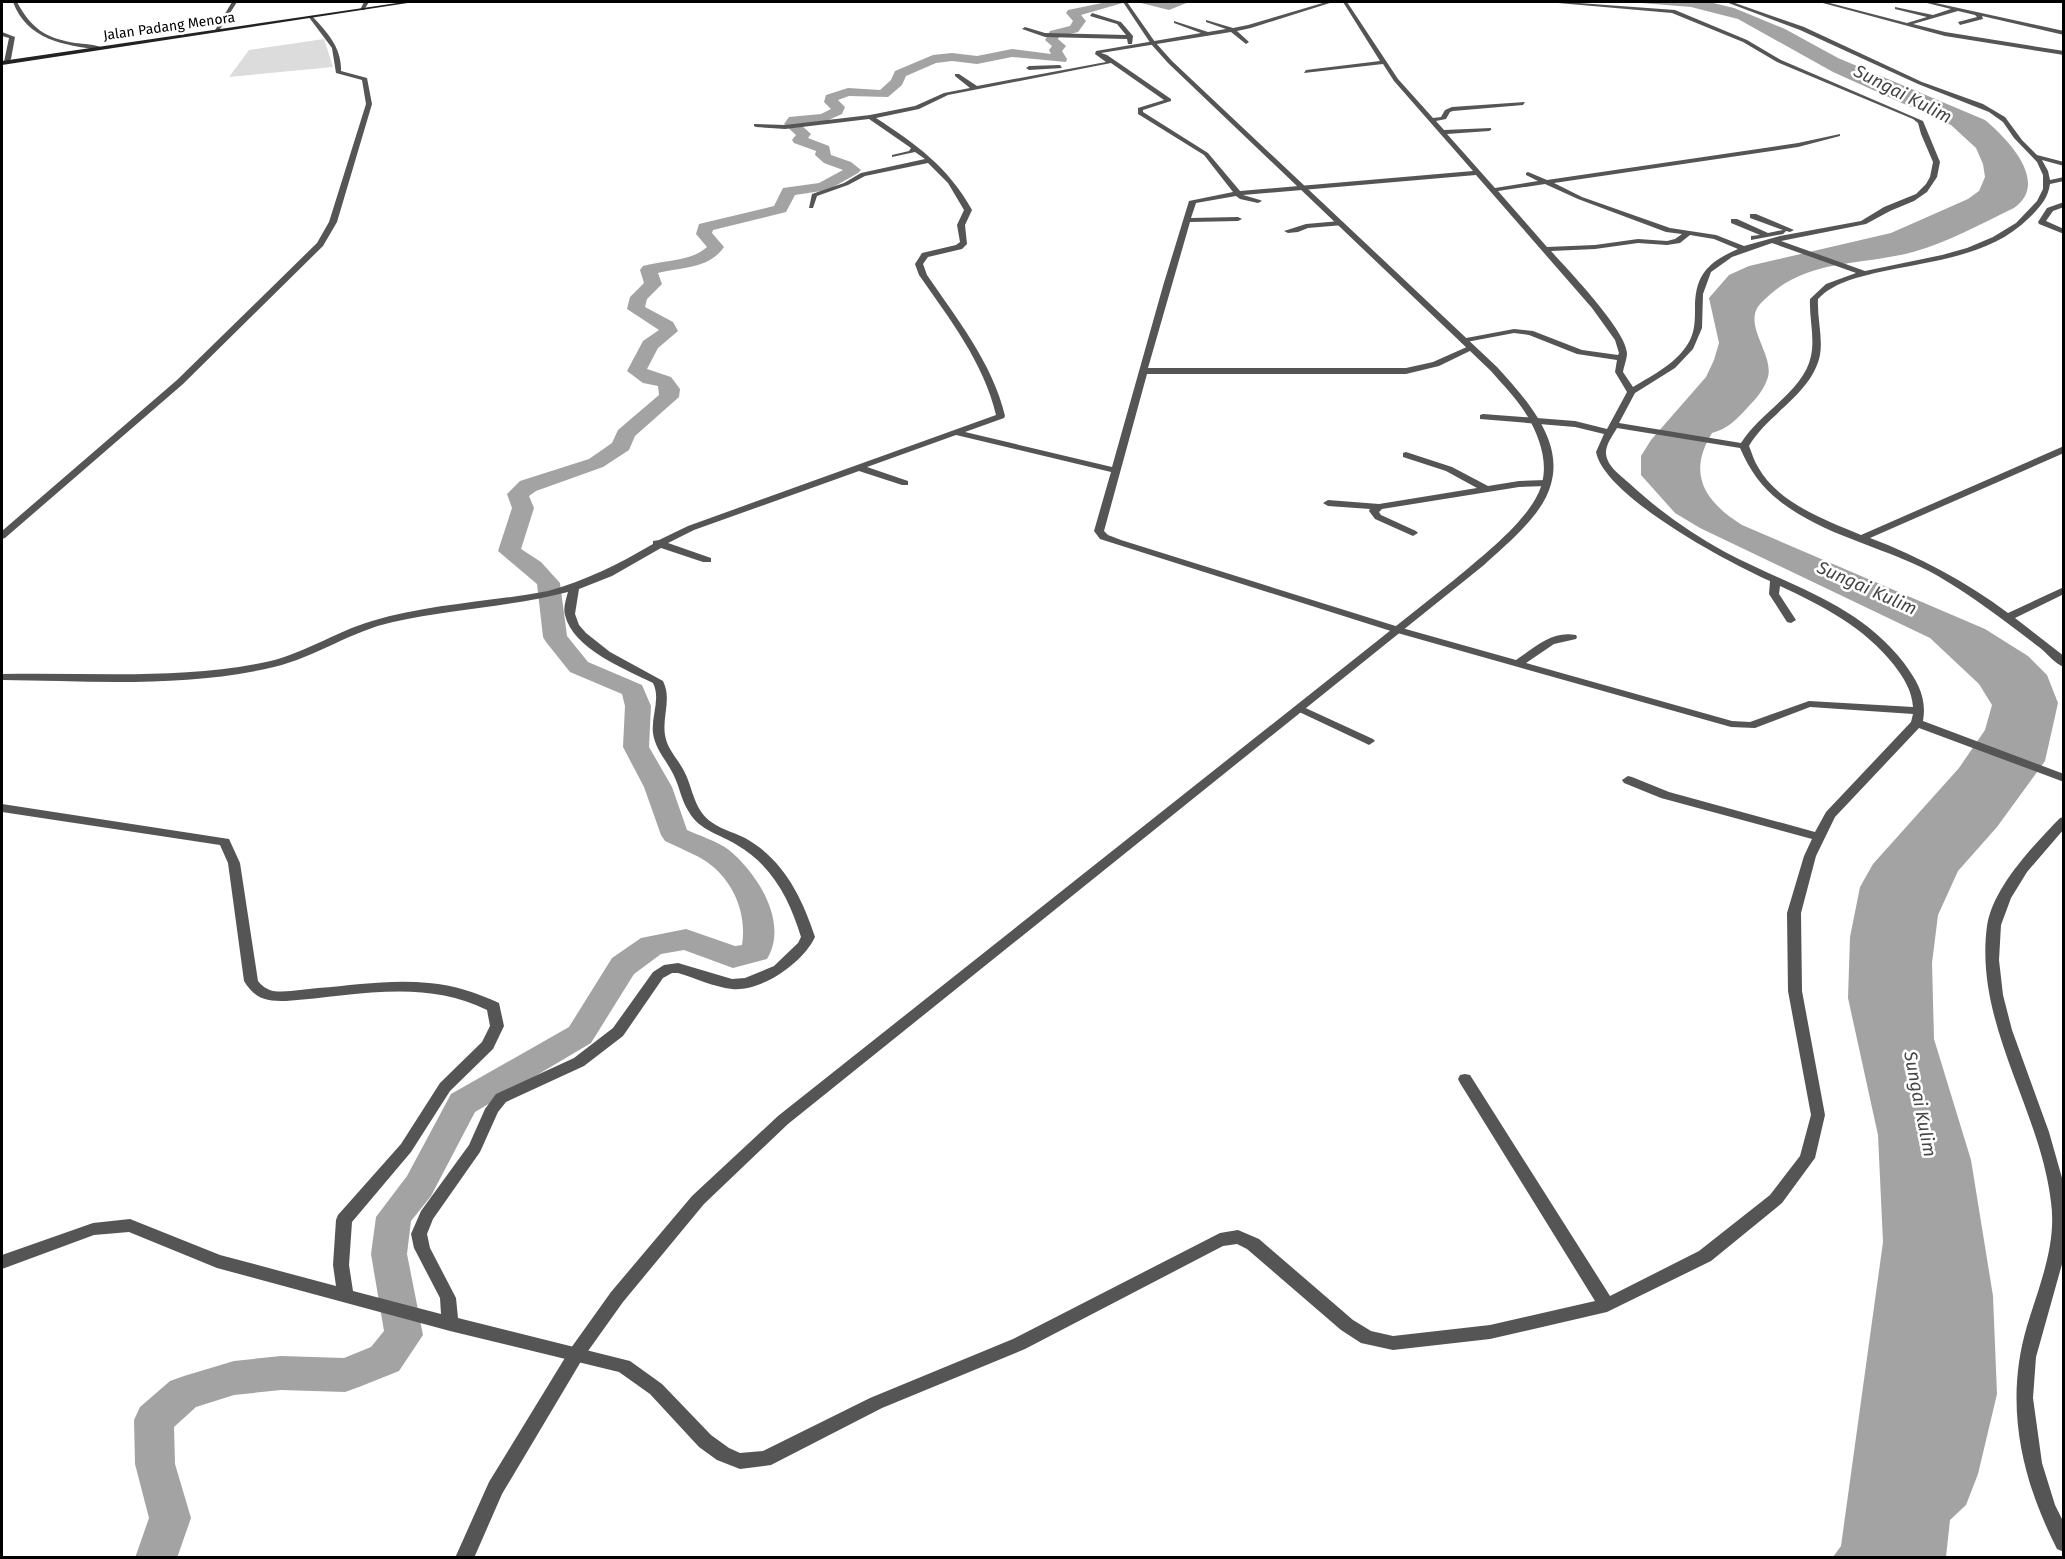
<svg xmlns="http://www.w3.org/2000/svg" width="2065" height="1559" font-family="'Fira Sans',sans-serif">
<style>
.green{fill:#dcdcdc}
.water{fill:#a3a3a3}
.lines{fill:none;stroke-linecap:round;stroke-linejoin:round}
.river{fill:#a3a3a3;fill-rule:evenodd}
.minor{fill:#555;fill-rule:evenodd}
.tertiary{fill:#555;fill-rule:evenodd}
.secondary{fill:#222;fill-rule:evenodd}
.labels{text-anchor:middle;stroke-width:5;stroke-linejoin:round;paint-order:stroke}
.far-street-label{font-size:14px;fill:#000;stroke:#fff}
.water-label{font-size:18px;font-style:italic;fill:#444;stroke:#fff}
</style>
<rect width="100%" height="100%" fill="#fff"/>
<polygon class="green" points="324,39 333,67 229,77 249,50"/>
<path class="water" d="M1629 2H1709L1734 8 1785 29 1838 58 1985 120C2008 139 2050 183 2014 208 1981 224 1948 242 1913 252 1857 267 1805 257 1761 303 1741 324 1774 353 1768 377 1765 388 1756 399 1748 407 1736 420 1729 428 1712 433 1687 474 1704 501 1742 525L1985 629 2028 656 2047 675 2058 703 2045 761 1997 827 1958 871 1938 915 1932 963 1934 1039 1971 1160 1993 1296 1997 1394 1978 1474 1966 1505 1950 1520 1946 1557H1833L1841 1546 1883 1242 1878 1135 1848 998 1850 937 1860 887 1873 864 1959 768 1985 730 1992 705 1979 684 1930 638 1700 528 1675 513 1641 475V456L1651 440 1706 377 1714 360 1719 343 1709 298 1729 275 1749 266 1891 233 1968 199 1979 191 1985 177 1983 164 1976 148 1951 125 1833 72 1738 19 1691 7Z"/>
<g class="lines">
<g class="river">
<path d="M1107 2H1126L1081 15 1086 21 1078 32 1059 37 1058 39 1066 46 1062 51 1067 59 1066 62 1012 57 977 64 952 61 936 63 906 76 902 85 888 97 849 96 838 100 845 107 842 114 824 122 800 124 811 134 808 138 829 146 831 155 851 162 861 170 858 173 828 190 795 195 786 212 713 230 712 233 724 247C709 269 682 267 658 273L662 284 647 299 645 307 673 322 678 331 658 348 647 369 671 377 680 389 679 397 635 436 629 450 603 467 536 491 529 496 534 508 521 549 541 562 560 583 567 636 588 662 642 685 651 706 649 747 672 787 687 830C700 836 717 841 729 850 758 874 789 923 767 959L733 968 684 950 661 954 634 974 591 1043 475 1112 431 1196 411 1221 407 1254 423 1335 399 1371 359 1387 345 1392 281 1390 234 1395 196 1407 174 1427 175 1464 191 1518 177 1558H135L149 1518 135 1464 134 1420 140 1407 170 1381 184 1376 234 1361 281 1356 344 1358 371 1347 384 1331 371 1254 376 1217 407 1176 451 1094 569 1027 612 958 641 938 686 929 735 946 742 945C747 914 734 881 707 862 695 854 679 848 665 841L661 835 644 787 623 747 625 706 622 694 570 672 546 642 543 637 537 584 498 551 512 508 507 494 520 481 589 459 612 443 618 430 659 395 658 386 643 383 627 371 643 341 659 330 627 309 630 297 644 283 640 270 643 266C663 260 691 262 707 247L696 234 699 224 774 206 783 188 819 183 843 170 824 163 815 155 816 151 794 143 792 140 796 135 784 124 789 117 821 114 831 109 824 102 826 95 848 88 880 90 891 80 895 71 933 55 952 53 977 56 1012 49 1051 54 1049 50 1052 46 1045 40 1050 31 1070 26 1073 21 1066 13 1068 10Z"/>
<polygon points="1137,2 1189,2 1169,10"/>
</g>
<g class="minor">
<path d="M13 2H17C31 28 45 38 75 43 84 44 95 44 103 48L100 50C64 45 27 40 13 2Z"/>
<polygon points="232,2 237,2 218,32 214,32"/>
<polygon points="364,2 369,2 364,10 360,10"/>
<path d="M1326 2H1333L1251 28 1237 31 1249 42 1246 44 1231 32 1101 53 1107 55 1171 99V101L1143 110V112L1208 153 1240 191 1473 171 1394 81 1383 64 1304 73 1306 70 1380 61 1343 2H1347L1398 79 1433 118 1441 117 1445 110 1452 107 1525 102 1523 105 1453 111 1450 112 1446 119 1436 121 1444 130 1491 128V130L1489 131 1447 134 1495 188 1538 181 1526 175V173L1528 172 1547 180 1798 143 1840 134V136L1798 147 1554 183 1582 197 1670 228 1716 235 1744 246 1780 236 1861 221 1884 207 1916 194 1926 184 1930 177 1933 162 1921 134 1918 123 1913 119 1777 62 1743 42 1672 13 1547 2H1565L1675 10 1747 40 1781 60 1923 121 1940 162 1937 177 1927 192 1914 201 1890 211 1866 224 1781 241 1865 271 1942 255 1967 248 1993 237 2016 223 2037 201 2043 189V175L2037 162 2014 138 2003 122 1989 112 1918 84 1800 30 1726 2H1732L1804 27 1922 82 1983 104 2005 117 2022 140 2037 155 2064 162V166L2042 160 2048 171 2050 180 2064 177V181L2050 184C2048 199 2039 208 2029 218 1989 258 1927 261 1875 273 1855 278 1833 283 1818 299 1817 318 1823 337 1820 355 1812 394 1767 414 1749 446 1752 453 1754 461 1758 467 1778 503 1825 520 1861 535L2064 446V453L1870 538C1920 557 1965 581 2008 613L2064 587V594L2015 618 2060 653 2064 656V667C2055 664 2047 653 2039 647 2006 622 1974 597 1938 576 1889 548 1830 538 1785 505 1763 489 1751 473 1740 448L1617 428C1614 434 1607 442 1606 451 1605 465 1620 475 1629 483 1658 510 1690 533 1725 552 1789 586 1858 603 1904 663 1918 682 1927 698 1923 721L2064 774V782L1919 728 1835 817 1816 856 1801 913 1802 991 1825 1115 1815 1158 1782 1203 1711 1261 1607 1312 1490 1339 1393 1350 1361 1343 1341 1330 1247 1249 1237 1244 1223 1246 1025 1349 882 1408 771 1465 740 1469 717 1460 699 1447 650 1394 619 1372 450 1331 217 1268 129 1232 94 1235 2 1269V1255L93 1223 130 1219 220 1255 336 1286 333 1265 336 1220 338 1215 401 1144 440 1083 482 1042 490 1026 487 1010C424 978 354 996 286 1001 266 1001 255 999 244 981L228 863 220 845 2 812V804L229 839 240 863 258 981C262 986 266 989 273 991 288 993 303 989 318 988 355 985 392 979 429 983 454 985 477 993 499 1003L504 1026 493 1049 450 1091 411 1152 352 1222 349 1265 353 1291 441 1314 440 1298 414 1248 411 1234 421 1211 469 1145 485 1109 496 1094 574 1058 613 1028 653 972 664 965 678 963 732 979 745 978 774 966 798 943 801 937C790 900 772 865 737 845 720 834 700 831 689 812 682 802 680 789 675 778 669 763 655 750 653 733 651 716 661 699 653 683 625 669 573 649 565 615 563 608 566 599 568 592 510 607 451 609 393 622 351 631 316 657 274 667 186 688 92 681 2 680V674C88 672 176 680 261 663 301 656 334 632 372 621 429 604 490 602 548 591 587 580 617 565 653 544V541L659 540 688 526 996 415C984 363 949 318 919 275L915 264 922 253 956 245 960 242 957 225 964 210 948 183 928 163 865 176 848 185 817 196 813 208H809L812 194 844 183 861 173 925 159 915 152 892 157V155L909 151 911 148 869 119 785 129 756 127 754 126V124L785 125 870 115 915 106 944 93 970 88 955 76V74H959L977 86 1106 62 1095 54 1096 51 1201 33 1174 23V21L1208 32 1226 29 1206 22V20L1233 28 1248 25ZM1111 63 1164 100 1138 108V114L1204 155 1233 192 1189 201 1163 286 1112 467 965 432 1004 418 1005 416C993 364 957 319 927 275L923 264 928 257 962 249 967 244 965 225 972 210C948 167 916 144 876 118L919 109 948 95ZM1476 175 1592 308 1615 340 1619 353 1618 355 1582 350 1533 331 1514 329 1461 339V343L1514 333 1529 335 1577 354 1617 360 1615 372 1627 392 1607 429 1575 421 1483 414 1480 415V419L1575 427 1604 434 1596 452C1605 497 1729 563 1770 581L1769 594 1787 622 1791 623 1796 620 1779 594 1780 586C1823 606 1864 627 1894 665 1904 678 1912 691 1913 707L1809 701 1750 722 1732 721 1526 663 1554 644 1576 639 1577 637 1576 635C1552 630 1534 648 1516 660L1402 628 1121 540 1108 535 1104 531 1147 374H1406L1439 366 1476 348 1469 346 1433 362 1406 368H1148L1190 222 1238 221 1242 219 1238 217 1191 218 1196 203 1236 196 1240 199 1258 203 1262 201 1260 200 1243 195ZM1545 184 1578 199 1666 232 1682 234 1675 239 1667 241 1638 239 1595 245 1547 247 1498 191ZM1690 235 1714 239 1738 249C1708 262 1695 275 1695 308 1695 319 1695 330 1690 340 1679 362 1653 375 1633 387L1623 372C1624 366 1627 359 1627 353 1626 330 1568 270 1551 251L1595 249 1638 243 1667 245 1680 243ZM1772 243 1856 273 1826 284 1810 299C1809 318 1815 337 1811 356 1804 391 1760 412 1741 443L1619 423 1635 393 1675 368 1693 349 1702 328 1703 294 1711 272 1732 257ZM956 435 1111 472 1094 531 1100 539 1394 632 1731 727 1755 728 1810 707 1913 714 1911 722 1826 812 1815 832 1669 792 1632 777 1628 776 1622 780 1624 783 1661 798 1812 839 1804 856 1787 913 1788 991 1811 1115 1800 1156 1770 1195 1699 1251 1610 1296 1470 1075 1465 1074 1460 1075 1458 1079 1460 1083 1595 1301 1490 1325 1393 1336 1371 1331 1353 1320 1259 1239 1238 1230 1220 1233 1013 1339 870 1398 763 1451 740 1453 729 1448 711 1435 662 1384 630 1361 458 1318 456 1298 430 1248 427 1234 433 1219 480 1152 498 1112 506 1102 584 1066 623 1036 663 978 672 973H678C695 978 714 987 732 989 761 992 803 963 815 937 802 897 783 859 745 838 731 831 712 827 702 813 693 801 691 784 684 771 678 759 667 749 665 735 662 716 672 699 663 681L610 652 586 633 579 625 575 614 579 589 612 576 661 548 703 562H711V558L668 543 694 530 859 471 902 485H908V481L867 467Z"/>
<polygon points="1819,2 1826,2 1907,23 1927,17 1895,9 1895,7 1933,15 1951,9 1923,2 1931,2 2064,31 2064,35 1982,16 1983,19 1960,25 1958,22 1977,17 1975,15 1958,11 1913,24 1945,32 2064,51 2064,55 1945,36"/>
<polygon points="1092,13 1121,22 1133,36 1132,44 1128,44 1127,39 1045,37 1022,29 1025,27 1045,33 1126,35 1117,24 1090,16"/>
<path d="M308 16H312C327 32 342 48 341 71L367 78 372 104 337 222 323 246 183 384 5 538 2 539V531L177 380 317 243 329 222 366 104 362 80 336 73 332 48Z"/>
<polygon points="2,32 15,37 11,59 7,64 4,62 9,38 2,36"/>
<polygon points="1060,65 1062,68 1029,70 1026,68 1029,66"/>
<polygon points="2064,202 2064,207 2053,211 2046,221 2064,229 2064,234 2039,224 2038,222 2047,208"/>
<polygon points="1750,214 1756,214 1794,230 1790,232 1786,231 1783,234 1751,240 1751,236 1760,235 1731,223 1731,219 1737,219 1768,233 1783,230 1750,218"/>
<polygon points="1340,221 1344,223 1343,225 1308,228 1298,232 1288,233 1284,231 1306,224"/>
<polygon points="1406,452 1452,467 1488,486 1519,481 1546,480 1551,483 1546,486 1519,487 1382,509 1379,512 1381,515 1416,531 1418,533 1413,536 1375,519 1369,511 1370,509 1328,506 1323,503 1328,500 1379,504 1477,488 1446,471 1403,457 1403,453"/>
<polygon points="1299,705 1373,739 1375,741 1369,745 1365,743 1295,710 1293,708"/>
<path d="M2064 817V829L2027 872 2011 898 2001 925 1999 960 2003 995 2012 1030 2049 1132 2064 1185V1257L2036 1357 2033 1398 2042 1463 2055 1505 2064 1523V1552L2057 1549C2021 1478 2004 1404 2027 1326 2039 1286 2057 1245 2051 1202 2040 1108 1974 1024 1987 926 1993 887 2033 846 2060 818Z"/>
</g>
<path class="tertiary" d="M1123 2H1127L1155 42 1172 61 1497 367C1524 397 1564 439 1551 484 1543 515 1507 544 1484 565L788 1124 704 1204 623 1302 583 1358 502 1494 474 1558H455L489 1482 571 1348 611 1292 692 1196 778 1116 1454 580C1480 558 1534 517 1542 483 1548 461 1539 436 1528 417 1518 400 1504 386 1491 371L1168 63 1151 44Z"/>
<polygon class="secondary" points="404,2 414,2 2,65 2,61"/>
</g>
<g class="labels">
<g class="far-street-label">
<text transform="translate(169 26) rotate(-8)" y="5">Jalan Padang Menora</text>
</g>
<g class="water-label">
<text transform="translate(1903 94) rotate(27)" y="6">Sungai Kulim</text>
<text transform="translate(1867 588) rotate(24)" y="6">Sungai Kulim</text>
<text transform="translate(1920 1104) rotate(79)" y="6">Sungai Kulim</text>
</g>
</g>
<rect width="2065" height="1559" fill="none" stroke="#000000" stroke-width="6"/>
</svg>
